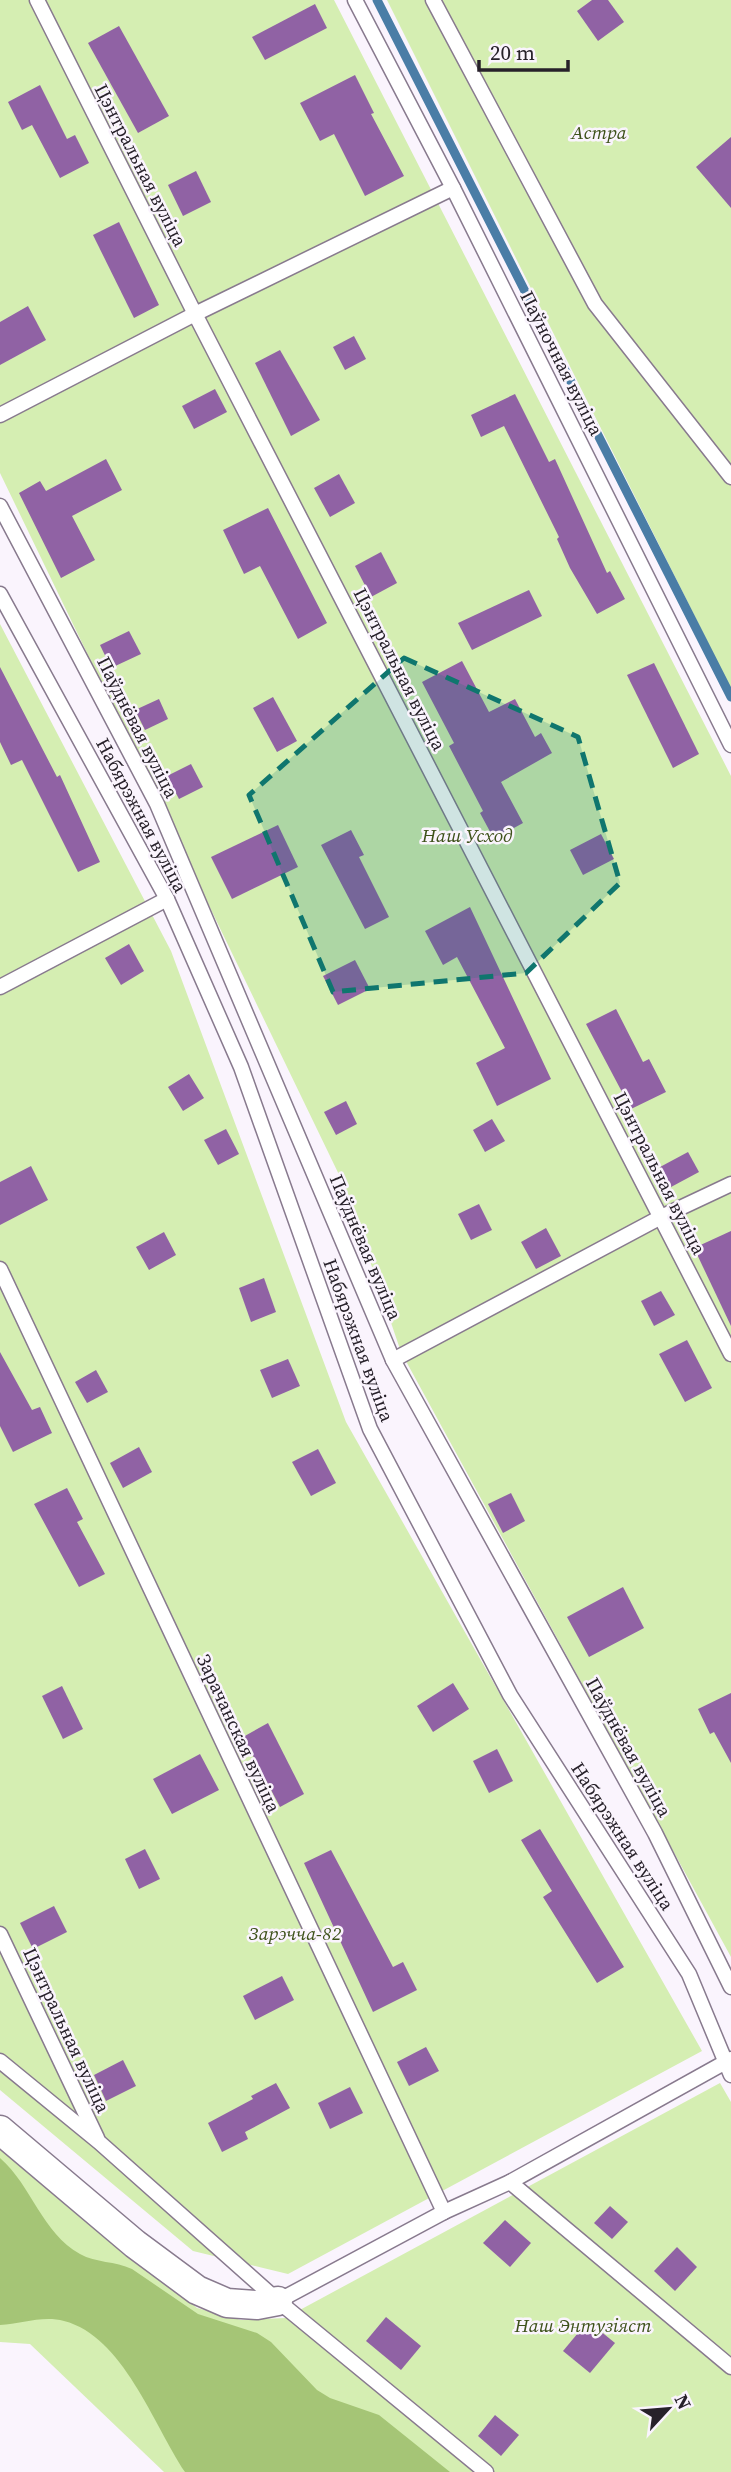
<svg xmlns="http://www.w3.org/2000/svg" width="731" height="2472" font-family="'Source Serif 4',serif">
<style>
.green{fill:#d5eeb2}
.forest{fill:#a5c576}
.lines{fill:none;stroke-linecap:round;stroke-linejoin:round}
.stream{stroke:#4a7da6;stroke-width:9}
.building{fill:#9062a4}
.service-casing{stroke:#887a8e;stroke-width:17}
.minor-casing{stroke:#887a8e;stroke-width:31}
.service{stroke:#fff;stroke-width:14}
.minor{stroke:#fff;stroke-width:28}
.marked{fill:#0f766e;fill-opacity:0.2;stroke:#0f766e;stroke-width:5;stroke-dasharray:14 9;stroke-linejoin:round}
.labels{text-anchor:middle;stroke-width:5;stroke-linejoin:round;paint-order:stroke}
.park-label{font-size:19px;font-style:italic;fill:#3d5119;stroke:#faf4fd}
.street-label{font-size:19px;fill:#27212a;stroke:#faf4fd}
</style>
<rect width="100%" height="100%" fill="#faf4fd"/>
<g class="green">
<polygon points="0,0 334,0 731,776 731,1957 401,1352 344,1185 0,473"/>
<polygon points="387,0 731,0 731,689"/>
<polygon points="0,624 171,951 346,1422 702,2051 288,2274 193,2251 0,2090"/>
<polygon points="720,2083 731,2102 731,2472 164,2472 30,2344 0,2342 0,2144 197,2308 241,2320 285,2318"/>
</g>
<path class="forest" d="M0 2158C32 2186 42 2233 80 2254 96 2263 115 2261 132 2269L198 2314 257 2333 271 2342 317 2390 330 2398 379 2415 450 2472H185C153 2424 123 2336 64 2321 43 2315 21 2324 0 2325Z"/>
<g class="lines">
<polyline class="stream" points="377,0 731,697"/>
</g>
<g class="building">
<polygon points="592,0 608,0 624,22 598,41 577,11"/>
<polygon points="315,4 327,28 265,60 252,37"/>
<polygon points="119,26 169,116 138,133 88,43"/>
<polygon points="355,75 374,113 371,114 404,176 365,196 334,134 320,141 300,103"/>
<polygon points="40,85 67,139 75,135 89,163 60,178 32,125 22,130 8,102"/>
<polygon points="731,137 731,208 696,167"/>
<polygon points="196,171 211,202 183,216 168,185"/>
<polygon points="119,222 159,305 134,318 93,235"/>
<polygon points="28,306 46,340 0,365 0,322"/>
<polygon points="354,336 366,359 345,370 333,347"/>
<polygon points="280,350 320,420 291,436 255,363"/>
<polygon points="215,389 227,412 194,429 182,406"/>
<polygon points="515,394 549,462 555,459 607,573 610,571 625,599 597,614 570,568 557,539 559,537 504,426 481,437 471,415"/>
<polygon points="106,459 122,490 72,516 95,560 61,578 19,493 40,481 46,491"/>
<polygon points="339,474 355,503 330,517 314,488"/>
<polygon points="268,508 327,623 298,639 260,566 244,574 223,530"/>
<polygon points="381,552 397,583 371,597 355,566"/>
<polygon points="529,590 542,616 472,650 458,623"/>
<polygon points="129,631 141,654 111,668 100,645"/>
<polygon points="462,661 489,712 515,699 535,737 541,733 552,753 501,782 523,823 494,839 480,813 483,811 449,746 454,743 422,682"/>
<polygon points="654,663 699,754 673,768 627,675"/>
<polygon points="0,667 57,777 60,775 100,862 78,872 22,760 11,765 0,742"/>
<polygon points="273,697 297,741 277,752 253,708"/>
<polygon points="159,699 168,719 145,730 135,710"/>
<polygon points="191,764 203,787 179,799 167,776"/>
<polygon points="278,825 298,867 232,899 211,857"/>
<polygon points="351,830 364,855 359,857 389,917 365,929 321,845"/>
<polygon points="601,834 614,859 583,875 570,850"/>
<polygon points="470,907 551,1079 497,1106 476,1063 505,1048 457,957 443,965 425,931"/>
<polygon points="129,944 144,971 121,985 105,958"/>
<polygon points="355,960 370,989 338,1005 323,976"/>
<polygon points="616,1009 643,1062 649,1059 666,1092 631,1109 586,1024"/>
<polygon points="189,1074 204,1098 183,1111 168,1087"/>
<polygon points="346,1101 357,1124 336,1135 324,1112"/>
<polygon points="492,1119 505,1141 485,1152 473,1130"/>
<polygon points="226,1129 239,1154 218,1165 204,1140"/>
<polygon points="688,1152 699,1172 671,1187 660,1167"/>
<polygon points="31,1166 48,1200 0,1225 0,1182"/>
<polygon points="479,1204 492,1230 471,1240 458,1214"/>
<polygon points="546,1228 561,1256 536,1269 521,1242"/>
<polygon points="731,1231 731,1326 694,1248"/>
<polygon points="164,1232 176,1255 149,1270 136,1247"/>
<polygon points="264,1278 276,1312 251,1322 239,1288"/>
<polygon points="661,1291 675,1315 654,1326 641,1301"/>
<polygon points="687,1340 712,1388 685,1402 659,1354"/>
<polygon points="0,1352 32,1410 40,1407 52,1433 13,1452 0,1426"/>
<polygon points="288,1359 300,1386 272,1398 260,1370"/>
<polygon points="96,1370 108,1392 87,1403 75,1382"/>
<polygon points="139,1447 152,1472 123,1488 110,1463"/>
<polygon points="318,1449 336,1483 311,1496 292,1462"/>
<polygon points="67,1488 83,1519 77,1522 105,1574 79,1587 34,1504"/>
<polygon points="511,1493 525,1521 503,1533 488,1504"/>
<polygon points="623,1587 644,1628 589,1657 567,1617"/>
<polygon points="453,1683 469,1709 433,1732 417,1706"/>
<polygon points="62,1686 83,1729 63,1739 42,1696"/>
<polygon points="731,1693 731,1763 714,1732 710,1734 698,1709"/>
<polygon points="268,1723 304,1794 280,1807 243,1737"/>
<polygon points="497,1749 513,1781 489,1793 473,1761"/>
<polygon points="200,1754 219,1790 172,1814 153,1779"/>
<polygon points="540,1829 624,1967 597,1983 543,1897 552,1891 521,1840"/>
<polygon points="145,1849 160,1879 139,1889 125,1859"/>
<polygon points="331,1850 393,1967 403,1962 417,1990 373,2012 304,1863"/>
<polygon points="54,1906 67,1932 33,1949 20,1923"/>
<polygon points="282,1976 294,2000 255,2020 243,1996"/>
<polygon points="426,2047 439,2071 409,2086 397,2062"/>
<polygon points="123,2060 136,2086 106,2101 94,2075"/>
<polygon points="276,2083 290,2108 245,2132 248,2139 222,2152 208,2123 253,2099 251,2096"/>
<polygon points="350,2087 363,2113 330,2129 318,2103"/>
<polygon points="610,2206 628,2222 612,2239 594,2223"/>
<polygon points="505,2220 531,2243 510,2267 483,2243"/>
<polygon points="677,2247 697,2267 675,2291 654,2271"/>
<polygon points="386,2317 421,2346 401,2370 366,2341"/>
<polygon points="588,2321 615,2343 590,2373 563,2351"/>
<polygon points="495,2415 519,2435 501,2456 478,2436"/>
</g>
<g class="lines">
<g class="service-casing">
<g id="service">
<polyline points="37,0 195,314 731,1354"/>
<polyline points="355,0 453,188 731,745"/>
<polyline points="433,0 595,304 731,477"/>
<polyline points="0,415 195,314 453,188"/>
<polyline points="0,506 157,804 393,1360 655,1833 731,1987"/>
<polyline points="0,594 167,899 241,1067 370,1429 510,1695 689,1974 731,2075"/>
<polyline points="0,987 167,899"/>
<polyline points="0,1269 444,2212"/>
<polyline points="393,1360 661,1217 731,1184"/>
<polyline points="0,1934 97,2138"/>
<polyline points="0,2061 99,2142 278,2301 486,2472"/>
<polyline points="510,2182 731,2367"/>
<polyline points="278,2301 444,2212 510,2182 731,2059"/>
</g>
</g>
<g class="minor-casing">
<polyline id="minor" points="0,2130 135,2244 197,2290 227,2303 257,2305 278,2301"/>
</g>
<use href="#service" class="service"/>
<use href="#minor" class="minor"/>
</g>
<path class="marked" d="M404 658 578 737 620 883 526 973 333 992 249 795Z"/>
<g class="labels">
<g class="park-label">
<text x="599" y="139">Астра</text>
<text x="467" y="842">Наш Усход</text>
<text x="295" y="1940">Зарэчча-82</text>
<text x="583" y="2332">Наш Энтузіяст</text>
</g>
<g class="street-label">
<text transform="translate(141 165) rotate(63)" y="7">Цэнтральная вуліца</text>
<text transform="translate(562 363) rotate(63)" y="7">Паўночная вуліца</text>
<text transform="translate(400 669) rotate(63)" y="7">Цэнтральная вуліца</text>
<text transform="translate(138 727) rotate(63)" y="7">Паўднёвая вуліца</text>
<text transform="translate(142 815) rotate(62)" y="7">Набярэжная вуліца</text>
<text transform="translate(660 1173) rotate(63)" y="7">Цэнтральная вуліца</text>
<text transform="translate(366 1247) rotate(67)" y="7">Паўднёвая вуліца</text>
<text transform="translate(359 1340) rotate(70)" y="7">Набярэжная вуліца</text>
<text transform="translate(239 1733) rotate(65)" y="7">Зарачанская вуліца</text>
<text transform="translate(629 1747) rotate(61)" y="7">Паўднёвая вуліца</text>
<text transform="translate(623 1836) rotate(57)" y="7">Набярэжная вуліца</text>
<text transform="translate(67 2030) rotate(65)" y="7">Цэнтральная вуліца</text>
</g>
</g>
<g transform="translate(668 2409) rotate(64)" stroke="#faf4fd" stroke-width="5" paint-order="stroke">
<path d="M0-5L12 26L0 18L-12 26Z" fill="#27212a"/>
<text y="-10" font-size="19" font-weight="bold" text-anchor="middle" fill="#27212a">N</text>
</g>
<path d="M479 60v10h89v-10" fill="none" stroke="#27212a" stroke-width="3.5"/>
<text x="490" y="60" font-size="21" fill="#27212a" stroke="#faf4fd" stroke-width="5" paint-order="stroke">20 m</text>
</svg>
